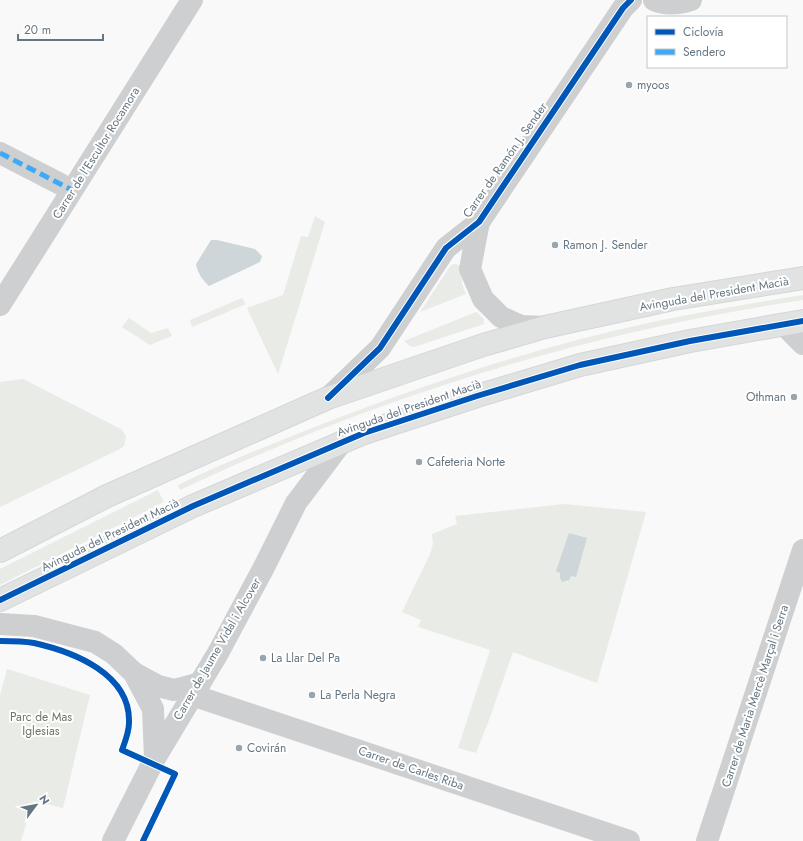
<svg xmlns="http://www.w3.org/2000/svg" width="803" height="841" font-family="Jost,sans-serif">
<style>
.green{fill:#e8ebe6}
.water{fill:#ced6d9}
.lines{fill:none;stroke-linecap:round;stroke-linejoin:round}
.major-casing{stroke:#d5d6d7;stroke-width:24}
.minor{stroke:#cecfd0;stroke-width:22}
.major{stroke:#e1e2e2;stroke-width:22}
.quiet{stroke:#3fa9f5;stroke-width:5;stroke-dasharray:10 5;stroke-linecap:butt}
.cycleway-casing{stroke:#fff;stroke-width:8}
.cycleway{stroke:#0057b8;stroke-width:6}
.poi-dot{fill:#99a4ac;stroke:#fff;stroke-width:1.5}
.labels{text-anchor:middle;stroke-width:4;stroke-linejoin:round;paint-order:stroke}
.poi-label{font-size:12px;fill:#657683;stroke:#fff;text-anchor:start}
.street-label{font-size:12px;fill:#657683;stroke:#fff}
.park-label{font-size:12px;fill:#687a64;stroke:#fff}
</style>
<rect width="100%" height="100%" fill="#f9f9f9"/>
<g class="green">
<polygon points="315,216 325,222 278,374 247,308 283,295 301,236 308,237"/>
<polygon points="455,264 459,265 461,267 462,284 466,294 420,312 451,265"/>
<path d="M803 295V300C587 332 377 397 180 490L178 485C218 465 260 449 302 432 417 386 536 347 657 321 705 311 754 303 803 295Z"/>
<polygon points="242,298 246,304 192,327 190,320"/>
<polygon points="476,312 484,319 484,324 414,347 410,346 404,341"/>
<polygon points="129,318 151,333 168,328 172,336 150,345 122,327"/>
<polygon points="23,379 121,429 126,436 124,446 120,449 0,507 0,382"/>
<polygon points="158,490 164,502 0,585 0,569"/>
<polygon points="564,504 646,512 597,683 513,652 489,720 476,753 458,748 490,650 418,627 421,620 402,612 430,554 433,544 432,534 457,524 455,516"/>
<polygon points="7,669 90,695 63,808 33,801 21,841 0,841 0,695"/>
</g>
<g class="water">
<path d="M211 240H217L255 249 262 256 260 262 209 286C203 281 197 272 196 264Z"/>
<polygon points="569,533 587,538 576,577 571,576 569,580 562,582 560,578 560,573 556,571"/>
</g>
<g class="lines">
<g class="major-casing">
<g id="major">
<polyline points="0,551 107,496 328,398 483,345 545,327 673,299 803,278"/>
<polyline points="0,600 193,506 364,433 477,396 580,365 690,341 803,321"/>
</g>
</g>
<g class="minor">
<path d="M654 0C666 5 679 4 691 0"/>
<polyline points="0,153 72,190"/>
<polyline points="479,222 470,269 483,299 501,317 521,326 545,327"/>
<polyline points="0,305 192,0"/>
<polyline points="784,325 803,344"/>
<polyline points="328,398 380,348 446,248 479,222 623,8 631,0"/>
<polyline points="0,624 34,626 95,642 114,654 134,673 158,686 174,690 200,683"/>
<polyline points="134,673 153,709 155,758"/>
<polyline points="192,695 629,841"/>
<polyline points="113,841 155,758 218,653 263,569 296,503 342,442"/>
<polyline points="707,841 803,550"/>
</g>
<use href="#major" class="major"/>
<polyline class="quiet" points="0,153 72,190"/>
<g class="cycleway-casing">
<g id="cycleway">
<polyline points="328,398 380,348 446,248 479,222 623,8 631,0"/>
<polyline points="0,600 193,506 364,433 477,396 580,365 690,341 803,321"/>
<path d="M0 641C11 641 23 641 34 643 74 652 131 674 129 723 129 732 125 742 122 750L175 774 143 841"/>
</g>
</g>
<use href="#cycleway" class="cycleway"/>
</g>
<g class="poi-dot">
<circle cx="629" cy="85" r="4"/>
<circle cx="555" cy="245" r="4"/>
<circle cx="794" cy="397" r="4"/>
<circle cx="419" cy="462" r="4"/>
<circle cx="263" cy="658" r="4"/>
<circle cx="312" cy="695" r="4"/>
<circle cx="239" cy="748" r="4"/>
</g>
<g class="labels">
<g class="poi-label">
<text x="637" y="89">myoos</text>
<text x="563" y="249">Ramon J. Sender</text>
<text x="786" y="401" text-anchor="end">Othman</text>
<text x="427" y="466">Cafeteria Norte</text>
<text x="271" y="662">La Llar Del Pa</text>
<text x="320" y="699">La Perla Negra</text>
<text x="247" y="752">Covirán</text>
</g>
<g class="street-label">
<text transform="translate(96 153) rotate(-58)" y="4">Carrer de l'Escultor Rocamora</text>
<text transform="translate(505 160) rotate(-55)" y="4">Carrer de Ramón J. Sender</text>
<text transform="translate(714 294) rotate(-10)" y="4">Avinguda del President Macià</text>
<text transform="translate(409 408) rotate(-19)" y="4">Avinguda del President Macià</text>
<text transform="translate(110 535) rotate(-26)" y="4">Avinguda del President Macià</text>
<text transform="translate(217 649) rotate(-60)" y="4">Carrer de Jaume Vidal i Alcover</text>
<text transform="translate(755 696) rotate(-72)" y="4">Carrer de Maria Mercè Marçal i Serra</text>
<text transform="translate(411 768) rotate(19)" y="4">Carrer de Carles Riba</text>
</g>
<g class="park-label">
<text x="41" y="721">Parc de Mas<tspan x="41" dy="14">Iglesias</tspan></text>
</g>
</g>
<rect x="647" y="16" width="140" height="52" fill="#ffffff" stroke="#c1c8cd"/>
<rect x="655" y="29" width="20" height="6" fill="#0057b8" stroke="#c1c8cd"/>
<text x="683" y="36" font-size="12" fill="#657683">Ciclovía</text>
<rect x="655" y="49" width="20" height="6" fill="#3fa9f5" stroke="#c1c8cd"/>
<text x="683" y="56" font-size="12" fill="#657683">Sendero</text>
<g transform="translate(36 805) rotate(58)" stroke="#ffffff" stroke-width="3" paint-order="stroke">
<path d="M0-3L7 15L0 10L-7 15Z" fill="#657683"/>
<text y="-6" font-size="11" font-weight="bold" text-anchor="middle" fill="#657683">N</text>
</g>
<path d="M18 34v6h85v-6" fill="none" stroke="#657683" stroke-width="2"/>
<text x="24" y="34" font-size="12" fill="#657683" stroke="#ffffff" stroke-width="3" paint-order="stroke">20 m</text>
</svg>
